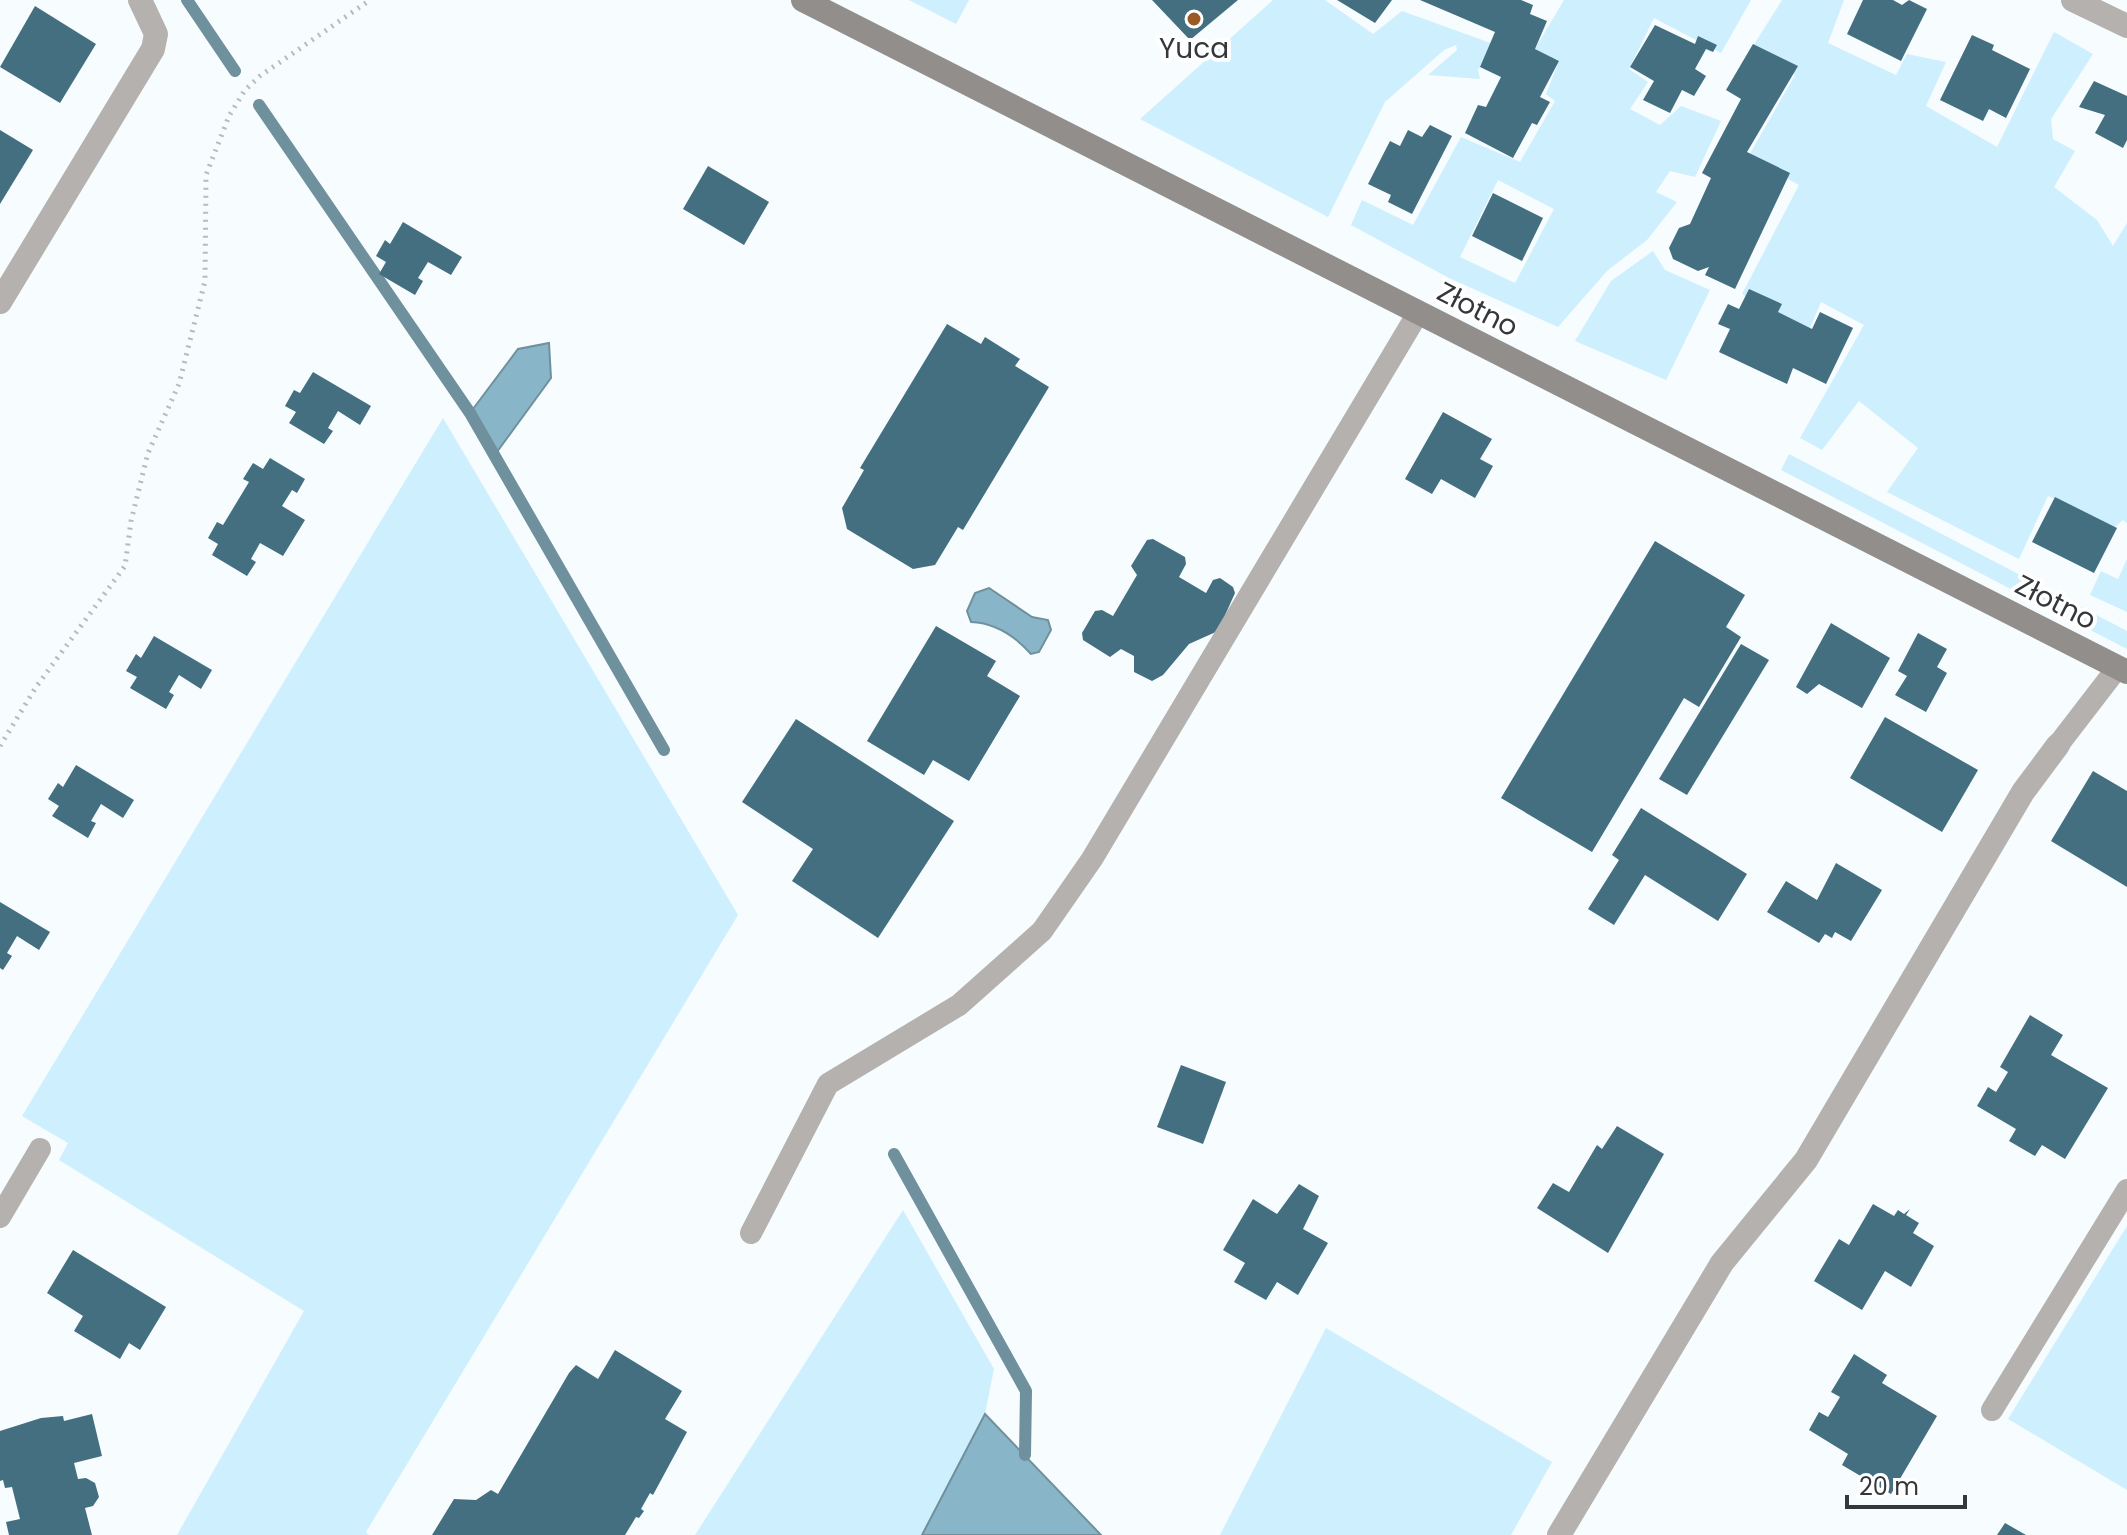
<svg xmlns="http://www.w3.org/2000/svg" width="2127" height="1535" font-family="Poppins,sans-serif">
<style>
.green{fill:#ceeffd;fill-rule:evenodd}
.water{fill:#88b5c8;stroke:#6f909d;stroke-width:2}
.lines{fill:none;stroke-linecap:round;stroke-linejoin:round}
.stream{stroke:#6f909d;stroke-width:12}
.building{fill:#436f80}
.path{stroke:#b7bbbd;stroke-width:5;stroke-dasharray:2 6;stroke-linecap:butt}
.lane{stroke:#b5b1af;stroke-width:22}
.street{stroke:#b5b1af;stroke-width:24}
.secondary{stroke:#928e8b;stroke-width:24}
.poi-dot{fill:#9b5926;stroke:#fff;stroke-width:3}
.labels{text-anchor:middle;stroke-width:8;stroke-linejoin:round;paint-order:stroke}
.poi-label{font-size:28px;fill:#35383a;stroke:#fff}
.street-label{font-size:28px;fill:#35383a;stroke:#fff}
</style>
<rect width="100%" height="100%" fill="#f7fcfe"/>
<g class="green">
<polygon points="909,0 969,0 956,24"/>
<polygon points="1273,0 1325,0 1373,34 1402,11 1496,45 1478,70 1480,79 1428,75 1457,50 1456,45 1444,50 1385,102 1328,217 1140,119"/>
<path d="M1564 0H1751L1721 53 1654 18 1629 69 1648 82 1630 109 1660 125 1681 106 1721 121 1695 177 1670 171 1656 192 1677 202 1647 240 1607 271 1558 327 1449 278 1351 225 1362 200 1413 225 1461 137 1520 162 1555 101 1546 94 1559 61 1535 49ZM1498 180 1554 209 1515 283 1460 257Z"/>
<polygon points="1782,0 1844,0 1828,43 1896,75 1907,54 1946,62 1926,106 1997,147 2054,32 2093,54 2051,119 2053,139 2075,151 2054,187 2097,220 2113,246 2127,223 2127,523 2123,520 2114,528 2048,496 2019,559 1887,492 1918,448 1859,401 1822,450 1800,438 1864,325 1821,302 1807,335 1742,294 1799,185 1748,157 1795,75 1750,51"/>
<polygon points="1653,251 1665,270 1710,290 1666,380 1575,341 1611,281"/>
<polygon points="443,418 738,915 366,1532 369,1535 177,1535 304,1311 59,1160 68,1143 22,1116"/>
<polygon points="1789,454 2127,631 2127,649 1781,470"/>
<polygon points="2127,559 2127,612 2090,595 2101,571 2118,579"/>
<polygon points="903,1210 994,1369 985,1414 922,1535 695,1535"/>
<polygon points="2127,1226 2127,1490 2008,1419"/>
<polygon points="1326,1328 1552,1462 1511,1535 1220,1535"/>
</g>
<g class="water">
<polygon points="549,343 551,378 494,456 470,413 518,349"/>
<path d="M989 588 1032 617 1048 620 1051 630 1039 652 1031 654C1015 636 996 623 971 622L967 611 975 593Z"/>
<polygon points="985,1414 1101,1535 922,1535"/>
</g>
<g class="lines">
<g class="stream">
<polyline points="187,0 235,71"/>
<polyline points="259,105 470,413 664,750"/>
<polyline points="894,1154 1026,1391 1025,1455"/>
</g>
</g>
<g class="building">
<polygon points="1152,0 1238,0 1190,40"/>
<polygon points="1337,0 1392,0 1375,23"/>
<polygon points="1420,0 1521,0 1533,5 1530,14 1547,21 1535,49 1559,61 1540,97 1550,102 1537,125 1532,123 1513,158 1465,133 1478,105 1486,107 1501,77 1480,67 1495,32"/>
<polygon points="1863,0 1893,0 1902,5 1909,0 1927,9 1901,61 1847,34"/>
<polygon points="35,6 96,44 60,103 0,67"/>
<polygon points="1655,25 1695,44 1698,36 1717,45 1713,52 1706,49 1695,69 1706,76 1694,96 1682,90 1670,113 1643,100 1654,81 1630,67"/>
<polygon points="1972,35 1994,45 1992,50 2030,69 2006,118 1989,109 1983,121 1940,100"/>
<polygon points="1753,44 1798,66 1747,152 1790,173 1735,289 1705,275 1709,267 1698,271 1673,259 1669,248 1679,228 1690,224 1711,178 1702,173 1741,99 1726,90"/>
<polygon points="2094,81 2127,96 2127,140 2123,148 2095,133 2105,115 2079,107"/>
<polygon points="1430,125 1452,136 1412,214 1388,202 1391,195 1368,184 1390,141 1400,146 1408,130 1422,137"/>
<polygon points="0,130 33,150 0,204"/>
<polygon points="708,166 769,202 744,245 683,209"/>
<polygon points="1493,193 1543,218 1522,261 1472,236"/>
<polygon points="403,222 462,257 451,275 428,262 418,278 423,281 415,295 379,274 386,262 376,256 385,240 390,244"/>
<polygon points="1749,289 1782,304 1778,312 1812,329 1820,312 1853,328 1826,384 1793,368 1787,384 1719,352 1730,329 1718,324 1728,304 1739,309"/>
<polygon points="947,324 981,344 985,337 1020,359 1015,366 1049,387 963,530 958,527 935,565 913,569 847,529 842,508 864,470 860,468"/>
<polygon points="313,372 371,406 360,425 338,411 328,428 333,431 324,444 289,423 296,412 285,406 294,390 300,393"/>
<polygon points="1443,412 1492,439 1480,459 1493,466 1475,498 1441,479 1432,494 1405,479"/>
<polygon points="270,458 305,479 297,493 292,490 282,506 305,520 283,556 260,543 251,559 256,562 247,576 212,555 218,544 208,538 217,522 223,525 249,482 243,479 253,463 263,469"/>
<polygon points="2055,497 2117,528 2094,573 2032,542"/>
<polygon points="1153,539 1185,557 1186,564 1179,577 1206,593 1213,580 1220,578 1233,587 1235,593 1218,631 1189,644 1163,675 1152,681 1134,672 1134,656 1121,649 1110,657 1083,640 1082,633 1095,611 1102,610 1113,616 1137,575 1131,566 1147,540"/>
<polygon points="1655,541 1745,595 1726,627 1741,637 1699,707 1684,698 1592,852 1501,798"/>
<polygon points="1831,623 1890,658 1862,708 1819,684 1807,694 1796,687"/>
<polygon points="936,626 996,661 987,676 1020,696 969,781 933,760 924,775 867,741"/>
<polygon points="1918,633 1947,649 1937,667 1947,673 1926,712 1895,695 1907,676 1898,671"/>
<polygon points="154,636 212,670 201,689 179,675 169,692 174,695 166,709 130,688 137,677 126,671 136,654 141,658"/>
<polygon points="1741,644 1769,660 1687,795 1659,779"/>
<polygon points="1885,717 1978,770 1942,832 1850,778"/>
<polygon points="796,719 954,821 878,938 792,881 813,849 742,802"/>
<polygon points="76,765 134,800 123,818 101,804 91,821 96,823 88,838 52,816 59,806 48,799 58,783 63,787"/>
<polygon points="2093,771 2127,791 2127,887 2051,841"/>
<polygon points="1641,808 1747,874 1718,921 1645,875 1614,925 1588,909 1619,860 1612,855"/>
<polygon points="1836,863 1882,890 1851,941 1835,932 1832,938 1825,934 1819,943 1767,912 1786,881 1817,900"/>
<polygon points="0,902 50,932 39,950 17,936 7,953 12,956 3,970 0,968"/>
<polygon points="2030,1015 2063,1035 2051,1055 2108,1088 2065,1159 2042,1145 2035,1156 2009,1141 2016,1129 1977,1106 1988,1087 1996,1092 2008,1072 2000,1067"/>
<polygon points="1181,1065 1226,1082 1203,1144 1157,1127"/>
<polygon points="1617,1126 1664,1154 1608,1253 1537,1208 1553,1183 1569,1192 1597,1145 1602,1149"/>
<polygon points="1299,1184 1319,1196 1303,1229 1328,1243 1298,1295 1277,1282 1266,1300 1234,1282 1245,1263 1223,1250 1253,1199 1277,1214"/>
<polygon points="1873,1204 1894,1216 1898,1210 1904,1214 1910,1209 1906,1215 1919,1223 1913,1233 1934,1246 1911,1287 1885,1271 1862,1310 1814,1281 1839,1239 1849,1245"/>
<polygon points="73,1250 166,1307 140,1350 129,1343 120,1359 74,1331 83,1316 47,1293"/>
<polygon points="615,1350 682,1391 665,1419 687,1432 653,1495 650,1493 641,1509 644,1511 639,1518 636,1517 625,1535 432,1535 454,1499 476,1500 491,1490 498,1494 569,1373 576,1365 598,1379"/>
<polygon points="1854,1354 1887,1375 1882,1383 1937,1416 1891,1494 1842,1465 1848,1454 1809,1430 1819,1412 1828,1417 1840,1397 1831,1392"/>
<polygon points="92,1414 102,1456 74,1463 78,1479 86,1478 95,1483 99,1497 93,1506 85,1508 92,1535 9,1535 6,1522 20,1519 12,1487 5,1488 3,1480 0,1481 0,1431 41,1418 63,1416 64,1421"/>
<polygon points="2005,1523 2026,1535 1997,1535"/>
</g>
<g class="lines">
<polyline class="path" points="0,746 36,687 125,566 131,521 148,453 179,384 205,281 206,175 229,116 245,90 260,76 370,0"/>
<g class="lane">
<polyline points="2058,745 2118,667"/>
<polyline points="0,1217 40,1149"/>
<polyline points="751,1233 828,1084 959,1005 1042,931 1092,859 1418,313"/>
<polyline points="1992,1410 2127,1190"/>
</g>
<g class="street">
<polyline points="2073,0 2127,26"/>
<polyline points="0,302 153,49 156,34 140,0"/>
<polyline points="1559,1535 1722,1263 1806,1160 2023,792 2058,745"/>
</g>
<polyline class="secondary" points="803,0 2127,672"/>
</g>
<circle class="poi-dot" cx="1194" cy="19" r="8"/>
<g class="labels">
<g class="poi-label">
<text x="1194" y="58">Yuca</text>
</g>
<g class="street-label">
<text transform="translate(1478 309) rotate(27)" y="10">Złotno</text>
<text transform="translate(2056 602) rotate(27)" y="10">Złotno</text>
</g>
</g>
<path d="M1847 1495v12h118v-12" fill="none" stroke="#35383a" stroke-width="4"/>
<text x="1859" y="1495" font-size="24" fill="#35383a" stroke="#ffffff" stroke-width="6" paint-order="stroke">20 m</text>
</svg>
